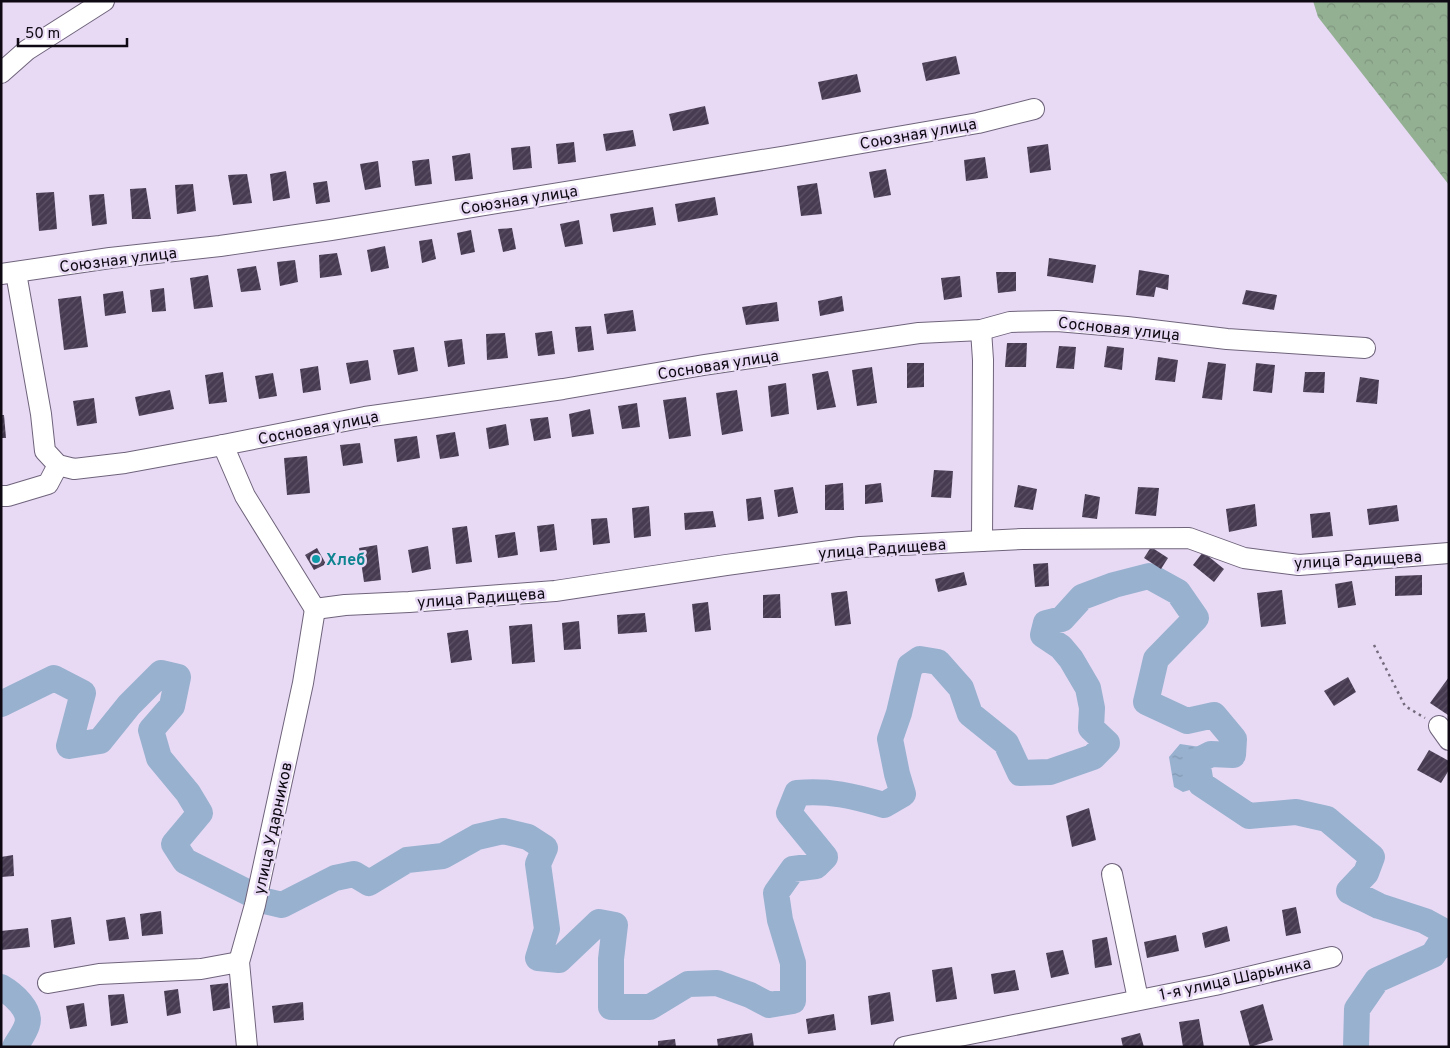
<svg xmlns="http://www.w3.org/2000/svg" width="1450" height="1048" font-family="Overpass,sans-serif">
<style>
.forest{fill:url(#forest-crowns)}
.water{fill:url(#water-ripples)}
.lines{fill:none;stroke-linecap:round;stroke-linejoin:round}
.river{stroke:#98b1cf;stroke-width:26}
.building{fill:url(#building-hatch)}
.minor-casing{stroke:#6f637b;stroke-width:22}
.path{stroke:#746b7c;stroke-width:2.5;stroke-dasharray:2.5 4;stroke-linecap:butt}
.minor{stroke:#fff;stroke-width:20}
.culture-dot{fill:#0f9aa8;stroke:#e8daf5;stroke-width:2}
.labels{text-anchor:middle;stroke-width:5;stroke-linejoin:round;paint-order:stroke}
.street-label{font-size:16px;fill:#0e0912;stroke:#e8daf5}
.culture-label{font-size:16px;font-weight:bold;fill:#0d838f;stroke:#e8daf5;text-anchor:start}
</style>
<defs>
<pattern id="forest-crowns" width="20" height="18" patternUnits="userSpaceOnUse" patternTransform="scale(1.25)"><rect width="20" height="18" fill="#94b093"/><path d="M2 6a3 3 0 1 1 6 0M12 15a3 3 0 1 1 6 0" fill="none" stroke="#7e967e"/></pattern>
<pattern id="water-ripples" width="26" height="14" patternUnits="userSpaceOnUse" patternTransform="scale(1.25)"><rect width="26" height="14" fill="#98b1cf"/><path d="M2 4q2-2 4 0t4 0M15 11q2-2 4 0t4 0" fill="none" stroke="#8297b1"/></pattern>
<pattern id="building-hatch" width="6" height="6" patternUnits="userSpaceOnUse" patternTransform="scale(1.25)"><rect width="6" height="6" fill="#473b52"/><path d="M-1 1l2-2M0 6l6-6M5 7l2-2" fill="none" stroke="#5d5366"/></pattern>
</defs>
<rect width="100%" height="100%" fill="#e8daf5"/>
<polygon class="forest" points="1313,1 1449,1 1449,185 1318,17"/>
<g class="water">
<polygon points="1180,744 1207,748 1207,763 1197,761 1196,788 1183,792 1174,787 1169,757"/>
<polygon points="1438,933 1449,933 1449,957 1444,959 1430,943"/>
</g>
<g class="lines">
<g class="river">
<path d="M1 704 54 678 83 693 69 746 100 741 129 705 161 673 178 677 172 706 151 730 159 758 188 793 200 813 174 844 185 861 265 901 282 905 335 878 354 874 369 883 407 860 443 856 477 837 503 831 528 837 545 848 538 864 547 929 538 958 559 960 599 922 615 925 611 959V1007H650L688 984 717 983 750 995 769 1005 793 1001V963L780 920 776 893 793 869 816 866 825 857 789 813 797 793C829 790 853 796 884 805L903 794 897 774 890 739 899 713 910 666 920 659 938 662 961 688 970 714 1006 743 1020 773 1050 772 1093 757 1107 743 1091 728 1092 708 1088 688 1071 659 1061 647 1043 635 1046 623 1062 619 1082 597 1114 585 1149 576 1178 592 1196 618 1156 659 1146 702 1187 721 1214 715 1234 739 1233 755 1211 754 1197 761 1201 784 1249 816 1296 812 1327 819 1372 857 1366 873 1349 891 1379 906 1425 921 1447 933 1433 955 1377 980 1357 1009 1356 1047"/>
<path d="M1 987C13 994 32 1010 27 1025 25 1032 19 1040 15 1047"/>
</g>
</g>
<g class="building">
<polygon points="956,56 960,74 926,81 922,63"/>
<polygon points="857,74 861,92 822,100 818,82"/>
<polygon points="705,106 709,124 673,131 669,114"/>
<polygon points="633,130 636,146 606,151 603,134"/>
<polygon points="574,142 576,162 558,164 556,144"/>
<polygon points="1048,144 1051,170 1030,173 1027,147"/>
<polygon points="530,146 532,168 513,170 511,148"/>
<polygon points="470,153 473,179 455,181 452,156"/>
<polygon points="985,157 988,178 966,181 964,160"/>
<polygon points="429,159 432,184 415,186 412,161"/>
<polygon points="378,161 381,187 365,190 360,164"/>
<polygon points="886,169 891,195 874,198 869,172"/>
<polygon points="286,171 290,198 273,201 270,174"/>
<polygon points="247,174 252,203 233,205 228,175"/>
<polygon points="327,181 330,202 316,204 313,183"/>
<polygon points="817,183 822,214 801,216 797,186"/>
<polygon points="193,184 196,211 177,214 175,185"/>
<polygon points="146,188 151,219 132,219 130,189"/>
<polygon points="54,192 57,229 39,231 36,193"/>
<polygon points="104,194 107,224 92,226 89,195"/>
<polygon points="715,197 718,215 678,222 675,204"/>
<polygon points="653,207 656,225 613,232 610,214"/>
<polygon points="579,220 583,244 565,247 560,224"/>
<polygon points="512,228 516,249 503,252 498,229"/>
<polygon points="471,230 475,252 461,255 457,233"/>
<polygon points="432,239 436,259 422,263 419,241"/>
<polygon points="385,246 389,268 371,272 367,250"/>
<polygon points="337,253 342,275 320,278 319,255"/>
<polygon points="1049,258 1096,265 1093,283 1047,276"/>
<polygon points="295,260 298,282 280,286 277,262"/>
<polygon points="256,266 261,290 241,292 237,269"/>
<polygon points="1139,270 1169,275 1168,290 1156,287 1154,297 1136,295"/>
<polygon points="996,272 1016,272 1016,291 998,293"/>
<polygon points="208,275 213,307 194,309 190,278"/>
<polygon points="960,276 962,297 944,300 941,278"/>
<polygon points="164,288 166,311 152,312 150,290"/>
<polygon points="1246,290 1277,295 1274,310 1242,304"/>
<polygon points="123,291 126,313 105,316 103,294"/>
<polygon points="81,296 88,347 64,350 58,299"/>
<polygon points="842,296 844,311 820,316 818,301"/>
<polygon points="777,302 779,321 746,325 742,307"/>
<polygon points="633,310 636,331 607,334 604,314"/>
<polygon points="591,326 594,350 578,352 575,327"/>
<polygon points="552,331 555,354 538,356 535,333"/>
<polygon points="505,333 508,358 487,360 486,334"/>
<polygon points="462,339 465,364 448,367 444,341"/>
<polygon points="1007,343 1027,343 1026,367 1005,367"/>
<polygon points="1059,346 1076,347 1074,369 1056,368"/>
<polygon points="1107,346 1124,348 1122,370 1104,367"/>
<polygon points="414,347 418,371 398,375 393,350"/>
<polygon points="1158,357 1178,360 1175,382 1155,380"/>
<polygon points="368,360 371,380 350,384 346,363"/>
<polygon points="1208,362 1226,364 1222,400 1202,398"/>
<polygon points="907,363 924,363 924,387 907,388"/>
<polygon points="1256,363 1275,365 1272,393 1253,391"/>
<polygon points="318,366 321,390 303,393 300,369"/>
<polygon points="872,367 877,403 857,406 852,370"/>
<polygon points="828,371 836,407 817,410 812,374"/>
<polygon points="223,372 227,402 209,404 205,375"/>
<polygon points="1305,372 1325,372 1324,393 1303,392"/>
<polygon points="273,373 277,396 259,399 255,376"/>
<polygon points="1360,377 1379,380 1377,404 1356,402"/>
<polygon points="786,383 789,414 771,417 768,386"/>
<polygon points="170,390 174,409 139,416 135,397"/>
<polygon points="737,390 743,431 722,435 716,393"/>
<polygon points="686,397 691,436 669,439 663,400"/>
<polygon points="94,398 97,423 77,426 73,401"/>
<polygon points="637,403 640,427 622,429 618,406"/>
<polygon points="590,409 594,434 572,437 569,414"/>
<polygon points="1,415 4,415 6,438 1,438"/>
<polygon points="548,417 551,438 534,441 530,419"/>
<polygon points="506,424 509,445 489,449 486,428"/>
<polygon points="455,432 459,456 440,459 436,435"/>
<polygon points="417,436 420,458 397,462 394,439"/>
<polygon points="360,443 363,463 343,466 340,445"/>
<polygon points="307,456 310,493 287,495 284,458"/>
<polygon points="934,470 953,471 951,498 931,497"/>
<polygon points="843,483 844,510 825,510 825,485"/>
<polygon points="881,483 883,502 865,504 865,485"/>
<polygon points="1018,485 1037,489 1033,510 1014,507"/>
<polygon points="793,487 798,513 778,517 774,490"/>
<polygon points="1138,487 1159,488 1156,516 1135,514"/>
<polygon points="1085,494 1100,497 1097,519 1082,517"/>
<polygon points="761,497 764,519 748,521 746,499"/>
<polygon points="1255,504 1257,526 1229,532 1226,509"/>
<polygon points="1397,505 1399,521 1369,525 1367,509"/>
<polygon points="649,506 651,536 634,538 632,508"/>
<polygon points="713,511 716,527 685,530 684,513"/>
<polygon points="1330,512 1333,536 1312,538 1310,514"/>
<polygon points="607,518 610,543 593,545 591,519"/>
<polygon points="554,524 557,550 540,552 537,526"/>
<polygon points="467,526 472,562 456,564 452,528"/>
<polygon points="515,532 518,555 498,558 495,535"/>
<polygon points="377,545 381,580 364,582 359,548"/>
<polygon points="428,546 431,569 412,573 408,550"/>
<polygon points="1151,547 1168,558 1161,569 1144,558"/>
<polygon points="317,548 326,564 314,570 305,555"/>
<polygon points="1203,552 1224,569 1214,582 1193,565"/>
<polygon points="1048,563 1049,586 1035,587 1033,564"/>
<polygon points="964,572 967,585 938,592 935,579"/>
<polygon points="1422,575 1422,595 1395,596 1395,576"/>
<polygon points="1352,581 1356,605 1338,608 1335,584"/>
<polygon points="1282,590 1286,624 1261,627 1257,593"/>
<polygon points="847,591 851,624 835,626 831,593"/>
<polygon points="780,594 781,618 763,618 763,595"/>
<polygon points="708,602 711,630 695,632 692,604"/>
<polygon points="645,613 647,632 618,634 617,615"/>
<polygon points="579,621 581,649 564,650 562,623"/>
<polygon points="532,624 535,662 512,664 509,626"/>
<polygon points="468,630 472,660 451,663 447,633"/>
<polygon points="1348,677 1356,692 1334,706 1324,691"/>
<polygon points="1449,677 1449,714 1448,715 1430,703"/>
<polygon points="1429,750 1449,761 1449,770 1441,783 1417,770"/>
<polygon points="1089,808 1096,840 1072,847 1066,816"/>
<polygon points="13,855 14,876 1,877 1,857"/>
<polygon points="1296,907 1301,933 1286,936 1282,910"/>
<polygon points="161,911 163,934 142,936 140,914"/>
<polygon points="71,917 75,944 54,948 51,920"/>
<polygon points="125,917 129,939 109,941 106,920"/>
<polygon points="1227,926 1230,941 1205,948 1202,933"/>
<polygon points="28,928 30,947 1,950 1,931"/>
<polygon points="1176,935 1179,951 1147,958 1144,942"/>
<polygon points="1107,937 1112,965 1095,968 1092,940"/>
<polygon points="1063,950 1069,974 1051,978 1046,953"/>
<polygon points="952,967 957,999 936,1002 932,970"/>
<polygon points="1015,970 1019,990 994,994 991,974"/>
<polygon points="228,983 230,1008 213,1011 210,985"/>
<polygon points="178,989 181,1013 167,1016 164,991"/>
<polygon points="890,992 894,1021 871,1025 868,996"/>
<polygon points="124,994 128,1023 111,1026 108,995"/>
<polygon points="303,1002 304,1020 274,1023 272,1006"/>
<polygon points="84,1003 87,1026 70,1029 66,1006"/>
<polygon points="1263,1004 1273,1040 1250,1047 1240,1011"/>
<polygon points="834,1014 836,1030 808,1034 806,1019"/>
<polygon points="1199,1019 1204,1047 1183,1047 1179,1022"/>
<polygon points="752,1033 754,1047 718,1047 717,1039"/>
<polygon points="1140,1033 1144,1047 1123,1047 1121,1038"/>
<polygon points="675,1039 676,1047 658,1047 658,1041"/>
</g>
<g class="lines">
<g class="minor-casing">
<g id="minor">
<polyline points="1,73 27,50 104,1"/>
<polyline points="16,273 41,414 45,451 58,465 74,469 125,463 223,445 365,417 563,389 704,365 919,333 981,330 1010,322 1057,321 1127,327 1227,339 1365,348"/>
<polyline points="1,274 110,258 220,246 331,230 787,156 978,123 1034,109"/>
<polyline points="981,330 983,360 982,541"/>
<polyline points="223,445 245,496 315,609"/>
<polyline points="1,496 8,496 48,484 58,465"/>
<polyline points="315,609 345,605 409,602 555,591 726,565 860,547 1022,539 1189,538 1244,558 1299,565 1449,553"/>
<polyline points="1439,726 1449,740"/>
<polyline points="1112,874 1138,999"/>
<polyline points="48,983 99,974 201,969 239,962"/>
<polyline points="247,1047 239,962 255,905 303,683 315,609"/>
<polyline points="904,1047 1215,985 1332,957"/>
</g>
</g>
<polyline class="path" points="1374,645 1405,706 1425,718"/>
<use href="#minor" class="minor"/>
</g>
<circle class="culture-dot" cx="316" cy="559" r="5"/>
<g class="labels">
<g class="street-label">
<text transform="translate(918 133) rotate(-10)" y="6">Союзная улица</text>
<text transform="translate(519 199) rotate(-9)" y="6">Союзная улица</text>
<text transform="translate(118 259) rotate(-7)" y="6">Союзная улица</text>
<text transform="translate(1119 328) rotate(6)" y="6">Сосновая улица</text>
<text transform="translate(718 364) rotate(-9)" y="6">Сосновая улица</text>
<text transform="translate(318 427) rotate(-11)" y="6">Сосновая улица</text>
<text transform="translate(882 548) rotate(-4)" y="6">улица Радищева</text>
<text transform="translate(1358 559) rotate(-3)" y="6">улица Радищева</text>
<text transform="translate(481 597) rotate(-4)" y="6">улица Радищева</text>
<text transform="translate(272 828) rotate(-78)" y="6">улица Ударников</text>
<text transform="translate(1235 978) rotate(-12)" y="6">1-я улица Шарьинка</text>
</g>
<g class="culture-label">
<text x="326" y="565">Хлеб</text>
</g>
</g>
<rect width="1450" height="1048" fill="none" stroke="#0e0912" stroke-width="5"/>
<path d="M18 38v8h109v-8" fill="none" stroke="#0e0912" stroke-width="2.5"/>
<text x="25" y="38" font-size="15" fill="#0e0912" stroke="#e8daf5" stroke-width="4" paint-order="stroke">50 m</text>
</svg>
